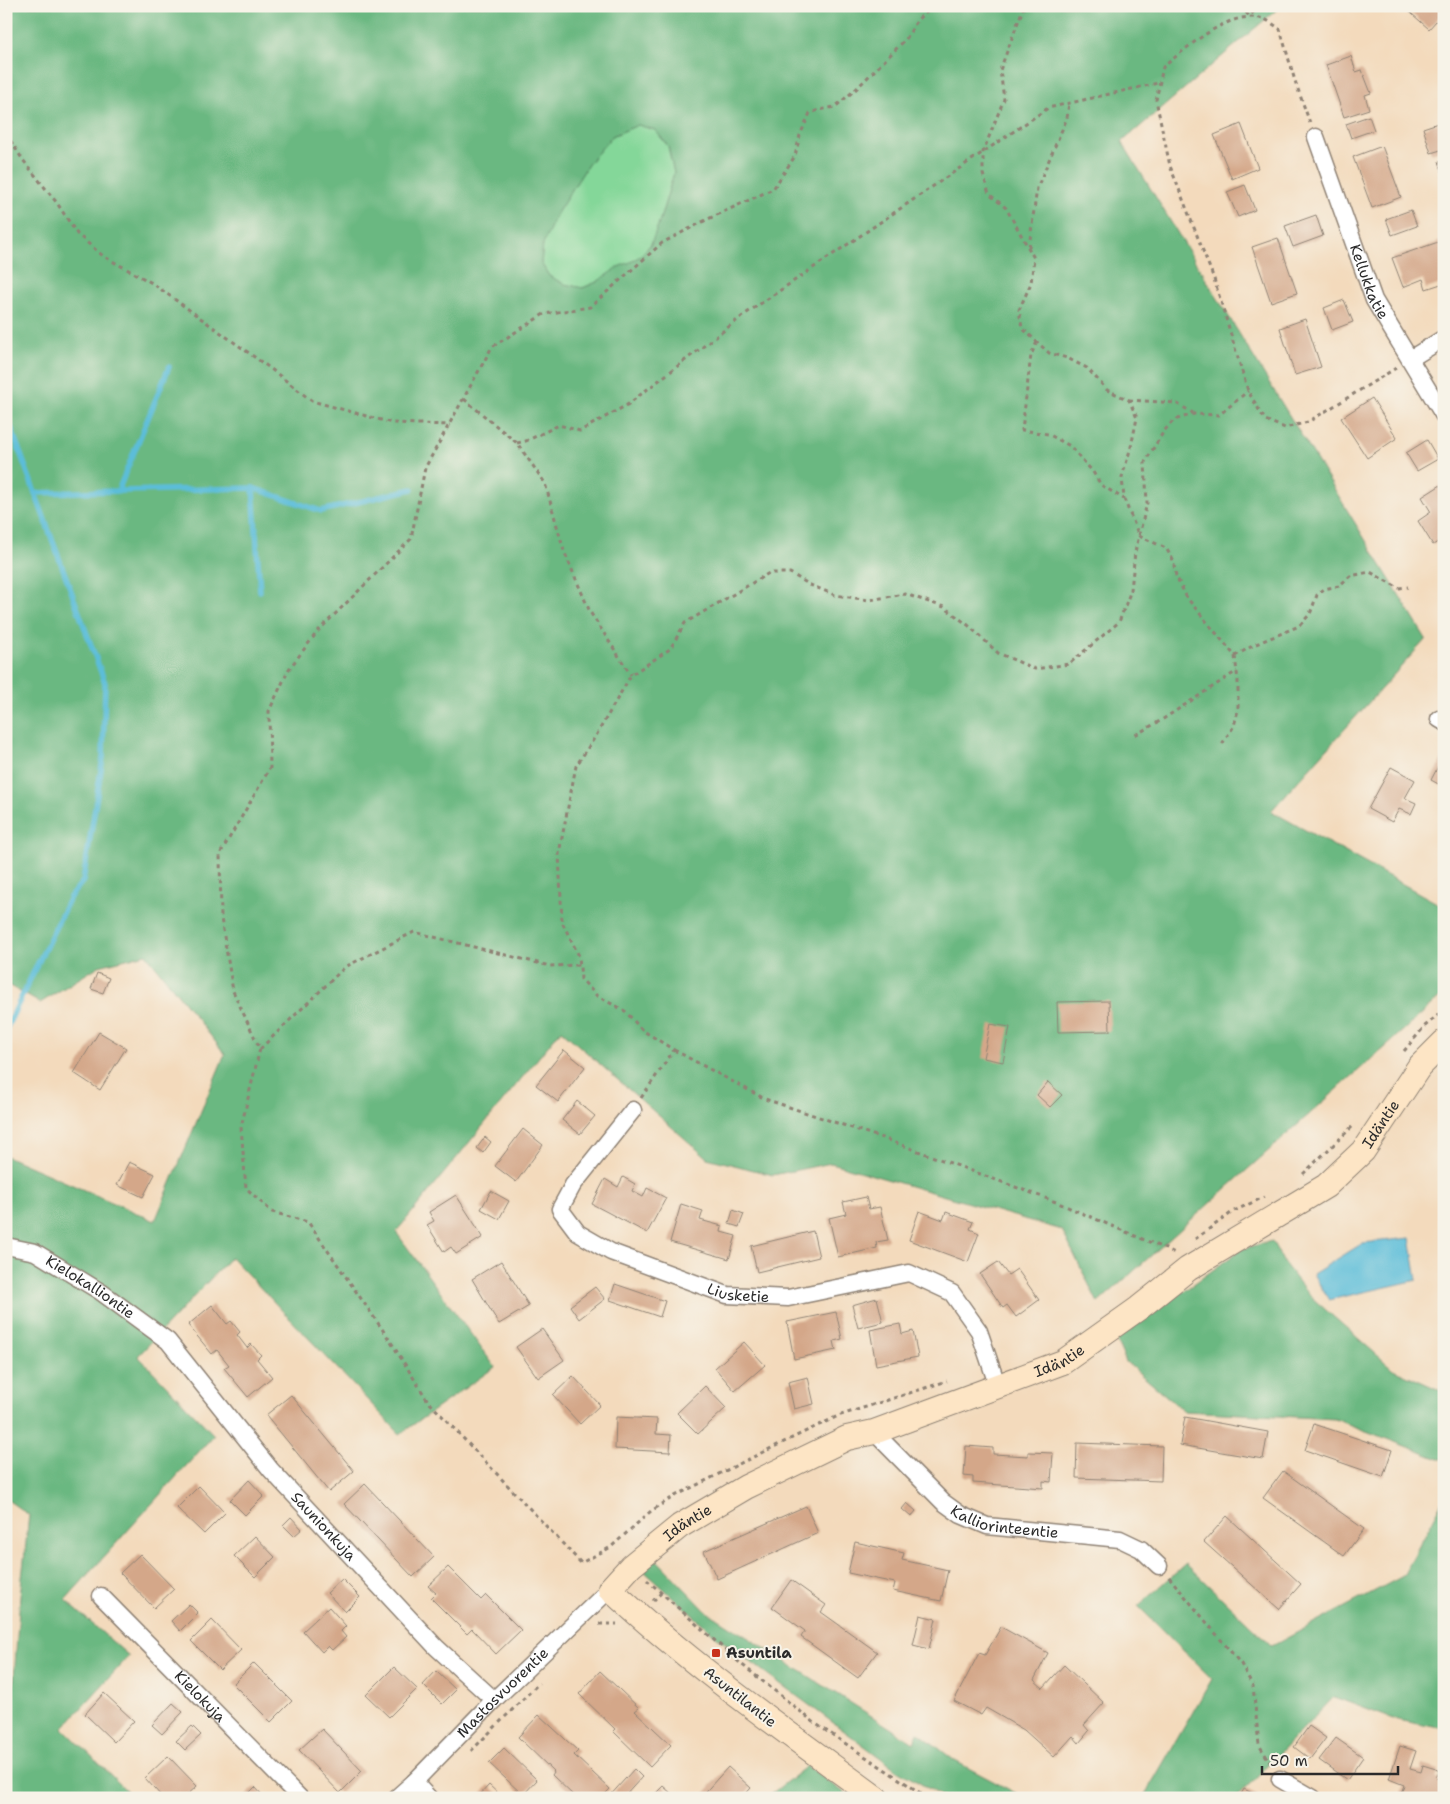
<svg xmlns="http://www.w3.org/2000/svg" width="1450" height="1804" font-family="'Shantell Sans',sans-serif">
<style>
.green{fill:#84d799;stroke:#588162}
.forest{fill:#6bb881;stroke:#4b7256;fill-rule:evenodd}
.water{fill:#5bbdd9;stroke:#437482}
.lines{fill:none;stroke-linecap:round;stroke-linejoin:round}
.stream{stroke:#5bbdd9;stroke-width:5.5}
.building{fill:#d4a789}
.street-casing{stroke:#8f8274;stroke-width:19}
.secondary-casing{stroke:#8f8274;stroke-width:26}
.path{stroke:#8f8274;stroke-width:3;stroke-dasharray:4 4;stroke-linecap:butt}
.street{stroke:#fff;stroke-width:16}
.secondary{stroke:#fde5c5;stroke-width:24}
.poi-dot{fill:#c8321e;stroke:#f7f3e8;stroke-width:2}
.labels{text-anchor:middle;stroke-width:4;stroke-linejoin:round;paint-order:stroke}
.street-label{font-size:15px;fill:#2b2b2b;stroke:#f7f3e8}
.poi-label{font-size:15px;font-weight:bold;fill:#2b2b2b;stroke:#f7f3e8;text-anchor:start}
</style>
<rect width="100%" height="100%" fill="#f7f3e8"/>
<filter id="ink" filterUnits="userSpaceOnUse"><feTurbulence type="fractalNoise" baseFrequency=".02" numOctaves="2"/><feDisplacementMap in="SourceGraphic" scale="10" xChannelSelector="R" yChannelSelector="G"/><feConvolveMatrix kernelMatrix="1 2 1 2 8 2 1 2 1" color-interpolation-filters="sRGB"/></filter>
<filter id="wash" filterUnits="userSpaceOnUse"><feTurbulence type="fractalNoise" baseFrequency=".0096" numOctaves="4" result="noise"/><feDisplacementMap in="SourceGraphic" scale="20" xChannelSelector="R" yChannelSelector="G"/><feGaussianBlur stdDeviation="1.12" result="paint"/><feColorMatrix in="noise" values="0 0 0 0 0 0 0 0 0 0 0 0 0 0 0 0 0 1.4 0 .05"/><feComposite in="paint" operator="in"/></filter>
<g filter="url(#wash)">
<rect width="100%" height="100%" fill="#f3dabc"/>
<polygon class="green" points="638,125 655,130 668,146 674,173 659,223 651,244 640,256 631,262 618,267 597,282 582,288 564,284 549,276 541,263 543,244 556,215 589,163 612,136"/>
<g class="forest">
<path d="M6 6H1281L1122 142 1426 639 1271 811 1444 907V994L1098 1303 1062 1230 831 1163 773 1175 707 1158 561 1030 396 1232 495 1367 400 1434 231 1257 138 1356 214 1435 65 1600 129 1656 63 1728 134 1798H6V1700L13 1693 20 1596 29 1515 6 1499V1468L10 1447 6 1446V1156L155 1221 225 1054 146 954 99 966 40 1003 6 984ZM638 125 655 130 668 146 674 173 659 223 651 244 640 256 631 262 618 267 597 282 583 288 564 284 549 276 541 263 543 244 556 215 589 163 612 136Z"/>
<polygon points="1272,1241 1284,1263 1310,1296 1393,1369 1444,1392 1444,1461 1335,1419 1184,1411 1126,1362 1116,1340 1242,1249"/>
<polygon points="1444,1499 1444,1729 1393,1719 1334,1697 1236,1798 1143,1798 1212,1679 1138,1606 1186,1564 1272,1646 1403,1576"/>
<polygon points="655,1558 706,1611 914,1743 918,1732 955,1761 1025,1798 945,1798 897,1770 717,1637 644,1571"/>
<polygon points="807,1766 852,1798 775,1798 771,1794"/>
</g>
<polygon class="water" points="1410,1238 1417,1280 1329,1300 1313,1274 1363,1243"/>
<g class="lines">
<g class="stream">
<polyline points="6,414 105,683 103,758 83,881 70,897 6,1029"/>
<polyline points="253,488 260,591"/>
<polyline points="118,491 169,367"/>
<polyline points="35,493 253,488 321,511 412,489"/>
<polyline points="6,1276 6,1278"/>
</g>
</g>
<g id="blocks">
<g class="building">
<polygon points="1403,6 1442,6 1444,12 1429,29"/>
<polygon points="1351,56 1356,72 1362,70 1371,93 1365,95 1369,109 1344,117 1326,65"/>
<polygon points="1369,116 1374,130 1351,138 1346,124"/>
<polygon points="1444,121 1444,149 1431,153 1423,128"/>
<polygon points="1241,124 1258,168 1232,179 1214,135"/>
<polygon points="1382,146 1401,197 1372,208 1353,157"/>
<polygon points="1444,160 1444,173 1443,174 1439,161"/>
<polygon points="1245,185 1255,210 1238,217 1227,192"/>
<polygon points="1411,210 1417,226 1392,235 1386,219"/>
<polygon points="1316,215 1323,236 1293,247 1285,226"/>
<polygon points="1278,238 1297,293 1271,302 1252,247"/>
<polygon points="1444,240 1444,283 1426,289 1423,279 1403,287 1392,258"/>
<polygon points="1344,300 1353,322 1332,330 1324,308"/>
<polygon points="1305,319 1321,367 1295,375 1280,328"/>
<polygon points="1372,398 1397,438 1367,458 1341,418"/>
<polygon points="1427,440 1438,459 1417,471 1406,453"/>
<polygon points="1444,483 1444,538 1433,545 1418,521 1431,512 1422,497"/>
<polygon points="1443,668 1444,668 1444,697 1439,696"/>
<polygon points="1444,755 1444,787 1431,780"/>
<polygon points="1391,767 1415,780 1405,798 1416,803 1411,814 1399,809 1392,822 1368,809"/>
<polygon points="97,973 109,978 103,993 91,989"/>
<polygon points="1109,1001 1110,1031 1058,1032 1057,1002"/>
<polygon points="990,1024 1010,1027 1003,1062 983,1058"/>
<polygon points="99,1032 126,1048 100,1090 74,1073"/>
<polygon points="564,1050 585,1067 558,1102 536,1085"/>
<polygon points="1048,1082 1062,1095 1050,1107 1037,1095"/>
<polygon points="577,1101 595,1116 580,1134 562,1120"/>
<polygon points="523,1129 543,1145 516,1182 495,1166"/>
<polygon points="485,1137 491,1142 483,1153 477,1148"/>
<polygon points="129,1162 155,1174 143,1197 117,1185"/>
<polygon points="623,1177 635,1184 632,1191 643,1197 647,1188 666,1198 647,1233 592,1204 605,1179 618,1187"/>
<polygon points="491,1191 509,1201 499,1219 481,1209"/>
<polygon points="456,1195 483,1237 456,1254 451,1247 444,1252 427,1225 434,1221 429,1212"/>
<polygon points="866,1197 869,1209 880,1207 888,1240 876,1242 877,1248 838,1257 829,1218 846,1214 843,1202"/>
<polygon points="681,1204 703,1211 700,1220 722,1226 721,1232 736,1236 729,1259 670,1242"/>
<polygon points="733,1210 744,1214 739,1227 729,1224"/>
<polygon points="919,1211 943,1220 946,1212 973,1222 970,1229 979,1233 968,1262 909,1240"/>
<polygon points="813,1231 819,1257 757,1272 751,1246"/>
<polygon points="501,1261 529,1306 499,1324 472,1279"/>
<polygon points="998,1262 1008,1275 1017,1269 1039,1300 1016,1317 1007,1305 1003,1308 980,1274"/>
<polygon points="615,1284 665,1301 660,1317 610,1300"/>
<polygon points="595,1287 605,1299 579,1319 570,1306"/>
<polygon points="877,1298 883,1322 858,1328 852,1305"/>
<polygon points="212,1305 227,1324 231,1321 240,1332 237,1335 247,1348 251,1344 261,1355 257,1359 272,1377 248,1397 224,1368 229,1365 217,1350 212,1354 188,1325"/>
<polygon points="836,1312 842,1339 834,1341 836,1350 794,1359 787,1322"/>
<polygon points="900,1324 902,1334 913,1331 918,1357 876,1365 870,1330"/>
<polygon points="542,1329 564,1360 538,1378 516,1347"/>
<polygon points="744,1342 765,1365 735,1391 715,1368"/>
<polygon points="573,1376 600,1405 580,1424 553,1395"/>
<polygon points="808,1377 814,1404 794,1409 788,1382"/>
<polygon points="705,1386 726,1408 698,1434 677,1413"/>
<polygon points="291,1395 354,1471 329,1492 266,1415"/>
<polygon points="616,1417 657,1419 656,1434 671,1435 670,1452 615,1449"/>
<polygon points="1185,1417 1268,1432 1263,1459 1180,1445"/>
<polygon points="1314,1424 1392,1450 1383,1477 1305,1450"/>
<polygon points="1077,1443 1162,1446 1161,1481 1076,1478"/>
<polygon points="966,1446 993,1448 993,1454 1028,1456 1028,1452 1053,1453 1051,1482 1043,1481 1043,1488 973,1483 973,1477 964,1476"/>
<polygon points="1283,1471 1364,1529 1344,1556 1263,1498"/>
<polygon points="249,1480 264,1496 245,1515 230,1500"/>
<polygon points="365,1484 434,1557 413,1577 344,1504"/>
<polygon points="199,1486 225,1513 204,1534 177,1508"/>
<polygon points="907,1503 916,1511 911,1517 902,1509"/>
<polygon points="806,1506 818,1533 717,1579 704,1551"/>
<polygon points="1227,1516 1301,1584 1279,1609 1204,1542"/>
<polygon points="291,1517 302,1529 294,1536 283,1525"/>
<polygon points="255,1536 275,1557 255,1577 234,1556"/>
<polygon points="855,1542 904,1553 902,1560 948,1570 941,1601 893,1591 895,1583 848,1573"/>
<polygon points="140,1554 174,1589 154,1608 120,1573"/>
<polygon points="448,1567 481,1600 486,1595 521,1630 496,1654 472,1629 467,1634 431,1598 436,1593 428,1586"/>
<polygon points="342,1579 360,1597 345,1612 327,1593"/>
<polygon points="791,1580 826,1605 821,1612 877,1652 858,1678 801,1637 805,1631 772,1607"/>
<polygon points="189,1604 198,1613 180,1631 171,1621"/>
<polygon points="329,1607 346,1626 341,1631 346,1637 332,1650 328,1646 322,1652 303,1631"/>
<polygon points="920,1615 936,1619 929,1649 913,1645"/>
<polygon points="212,1620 241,1650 220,1670 191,1641"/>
<polygon points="1001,1627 1048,1653 1034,1680 1043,1688 1064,1665 1104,1703 1084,1725 1089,1731 1079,1743 1073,1736 1054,1757 1024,1730 986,1708 981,1715 954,1701 979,1653 985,1655"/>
<polygon points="254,1663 292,1701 271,1722 233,1684"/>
<polygon points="394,1667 417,1689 389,1717 366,1695"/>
<polygon points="436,1671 456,1690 442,1704 423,1685"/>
<polygon points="600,1671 639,1708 635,1711 671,1745 650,1767 613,1731 615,1729 579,1694"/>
<polygon points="104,1693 134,1721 114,1742 85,1714"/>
<polygon points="173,1703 183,1712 162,1734 152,1725"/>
<polygon points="539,1715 578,1751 574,1755 610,1789 601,1798 576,1798 552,1775 554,1772 518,1737"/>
<polygon points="192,1726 201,1735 185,1750 176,1741"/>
<polygon points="1309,1726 1326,1738 1310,1759 1294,1747"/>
<polygon points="322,1729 362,1771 340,1793 299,1750"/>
<polygon points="1336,1738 1363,1757 1347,1780 1319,1760"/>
<polygon points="1400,1746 1416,1751 1410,1769 1421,1772 1423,1765 1439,1770 1436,1778 1444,1781 1440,1798 1400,1796 1404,1785 1389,1779"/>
<polygon points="504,1748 537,1780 523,1795 489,1763"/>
<polygon points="168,1756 197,1786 184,1798 163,1798 145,1778"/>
<polygon points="728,1767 751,1788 742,1798 700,1798"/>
<polygon points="634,1769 642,1777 623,1798 608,1798"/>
<polygon points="489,1785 503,1798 477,1798"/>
<polygon points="663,1786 673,1795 670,1798 651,1798"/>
<polygon points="255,1787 265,1798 244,1798"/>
<polygon points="1244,1789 1262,1798 1239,1798"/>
</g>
</g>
</g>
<g filter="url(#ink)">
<use href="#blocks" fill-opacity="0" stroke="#8f8274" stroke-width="1"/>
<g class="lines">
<g class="street-casing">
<g id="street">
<path id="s1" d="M1316 137 1374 300 1444 416"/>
<polyline points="1410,359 1444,338"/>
<polyline points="1439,719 1444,722"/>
<path id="s2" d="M633 1110 573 1185 560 1209 578 1233 611 1252 727 1295 788 1298 909 1273 952 1293 979 1331 998 1387"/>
<path id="s3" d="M6 1246 35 1252 101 1292 168 1341 271 1470 436 1647 494 1700"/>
<path id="s4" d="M874 1432 943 1502 961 1515 987 1526 1120 1539 1141 1549 1159 1566"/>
<path id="s5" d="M101 1596 300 1798"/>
<polyline points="1280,1779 1313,1798"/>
<polyline points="414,1782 429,1798"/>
<path id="s6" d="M396 1798 414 1782 494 1700 610 1589"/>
</g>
</g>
<g class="secondary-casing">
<g id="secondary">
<path id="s7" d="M876 1798C785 1731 692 1666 610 1589L631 1566 680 1526 746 1487 847 1438 874 1432 1063 1362 1139 1308 1188 1269 1326 1186 1363 1151 1419 1067 1444 1042"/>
</g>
</g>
<g class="path">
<polyline points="934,6 918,19 906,39 856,89 835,107 819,110 810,113 800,135 795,156 773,189 706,220 662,243 590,307 544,314 492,347 425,468 411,539 318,631 289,669 269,711 270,768 220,854 221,918 233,991 260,1049 241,1127 246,1188 272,1212 308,1222 389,1339 428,1401 581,1563 611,1547 651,1511 675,1496 761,1453 838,1416 947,1381"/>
<polyline points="1024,6 1000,70 1004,99 983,152 983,174 989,194 1006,208 1034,258 1031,283 1019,310 1022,328 1049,353 1067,358 1087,368 1107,390 1129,400 1137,418 1131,447 1122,477 1124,499 1139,536 1166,548 1173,560 1176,576 1187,598 1235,656 1238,681 1238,710 1234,726 1220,747"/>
<polyline points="1241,6 1249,16 1260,6"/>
<path d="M1310 123 1295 81 1280 29C1274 25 1267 19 1260 18 1227 11 1188 47 1163 67L1156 100 1170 166 1214 279 1248 391 1265 420 1285 428 1308 422 1396 368"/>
<polyline points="6,134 23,160 57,203 77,234 103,256 152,283 271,369 312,401 392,423 450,425"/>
<polyline points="1029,247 1037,188 1067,118 1069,103"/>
<polyline points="1037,342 1031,355 1022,430 1048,434 1070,446 1093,472 1101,485 1124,499"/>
<polyline points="464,399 517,443 545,483 564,551 590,612 631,675"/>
<polyline points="1129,400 1176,403 1193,413"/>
<polyline points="517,443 526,441 559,425 580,431 627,405 744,315 1048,108 1158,83"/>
<polyline points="1235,656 1256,644 1299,626 1310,614 1317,595 1324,589 1339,586 1350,576 1370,572 1399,588 1408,587"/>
<polyline points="1135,735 1160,721 1237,671"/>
<polyline points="260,1049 345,967 414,932 550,966 580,965"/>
<polyline points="674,1050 765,1099 888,1140 1056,1202 1175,1253"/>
<polyline points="1404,1051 1425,1026 1444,1010"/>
<polyline points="641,1098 674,1050 642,1030 625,1011 597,996 581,979 579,956 562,922 559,853 576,766 597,734 631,675 670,649 685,623 769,573 790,573 810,585 835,595 869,600 905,594 944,607 968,625 998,653 1035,669 1069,664 1119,622 1131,590 1135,552 1147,503 1145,462 1164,431 1174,420 1194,414 1219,415 1248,391"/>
<polyline points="1303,1174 1353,1126"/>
<polyline points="1195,1239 1234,1211 1264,1197"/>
<polyline points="1169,1577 1241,1664 1253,1686 1259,1745 1272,1765"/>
<polyline points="647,1580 740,1663 816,1724 928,1798"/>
<polyline points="653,1601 661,1593"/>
<polyline points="599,1624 617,1624"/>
<polyline points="471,1751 539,1683"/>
</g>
<use href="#street" class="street"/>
<use href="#secondary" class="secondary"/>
</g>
</g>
<rect class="poi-dot" x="711" y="1648" width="10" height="10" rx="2.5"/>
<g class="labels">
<g class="street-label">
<text dy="5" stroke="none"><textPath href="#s1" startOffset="154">Kellukkatie</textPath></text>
<text dy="5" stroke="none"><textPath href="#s7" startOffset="1251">Idäntie</textPath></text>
<text dy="5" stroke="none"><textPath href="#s3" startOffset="95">Kielokalliontie</textPath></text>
<text dy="5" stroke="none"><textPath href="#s2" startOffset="326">Liusketie</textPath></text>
<text dy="5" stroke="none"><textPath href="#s7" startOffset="848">Idäntie</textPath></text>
<text dy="5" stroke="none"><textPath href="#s4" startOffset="165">Kalliorinteentie</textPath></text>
<text dy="5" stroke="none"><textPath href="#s7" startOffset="441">Idäntie</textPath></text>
<text dy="5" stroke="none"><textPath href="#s3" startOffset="432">Saunionkuja</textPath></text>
<text dy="5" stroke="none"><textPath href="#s6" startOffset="150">Mastosvuorentie</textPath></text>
<text dy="5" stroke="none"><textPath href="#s5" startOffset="141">Kielokuja</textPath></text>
<text transform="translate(740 1697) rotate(38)" y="5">Asuntilantie</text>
</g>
<g class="poi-label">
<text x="726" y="1658">Asuntila</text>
</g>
</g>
<rect width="1450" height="1804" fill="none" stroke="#f7f3e8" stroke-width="25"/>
<path d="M1262 1766v8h136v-8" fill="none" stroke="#2b2b2b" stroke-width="2.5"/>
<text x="1270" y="1766" font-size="15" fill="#2b2b2b" stroke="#f7f3e8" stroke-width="4" paint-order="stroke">50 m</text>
</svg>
